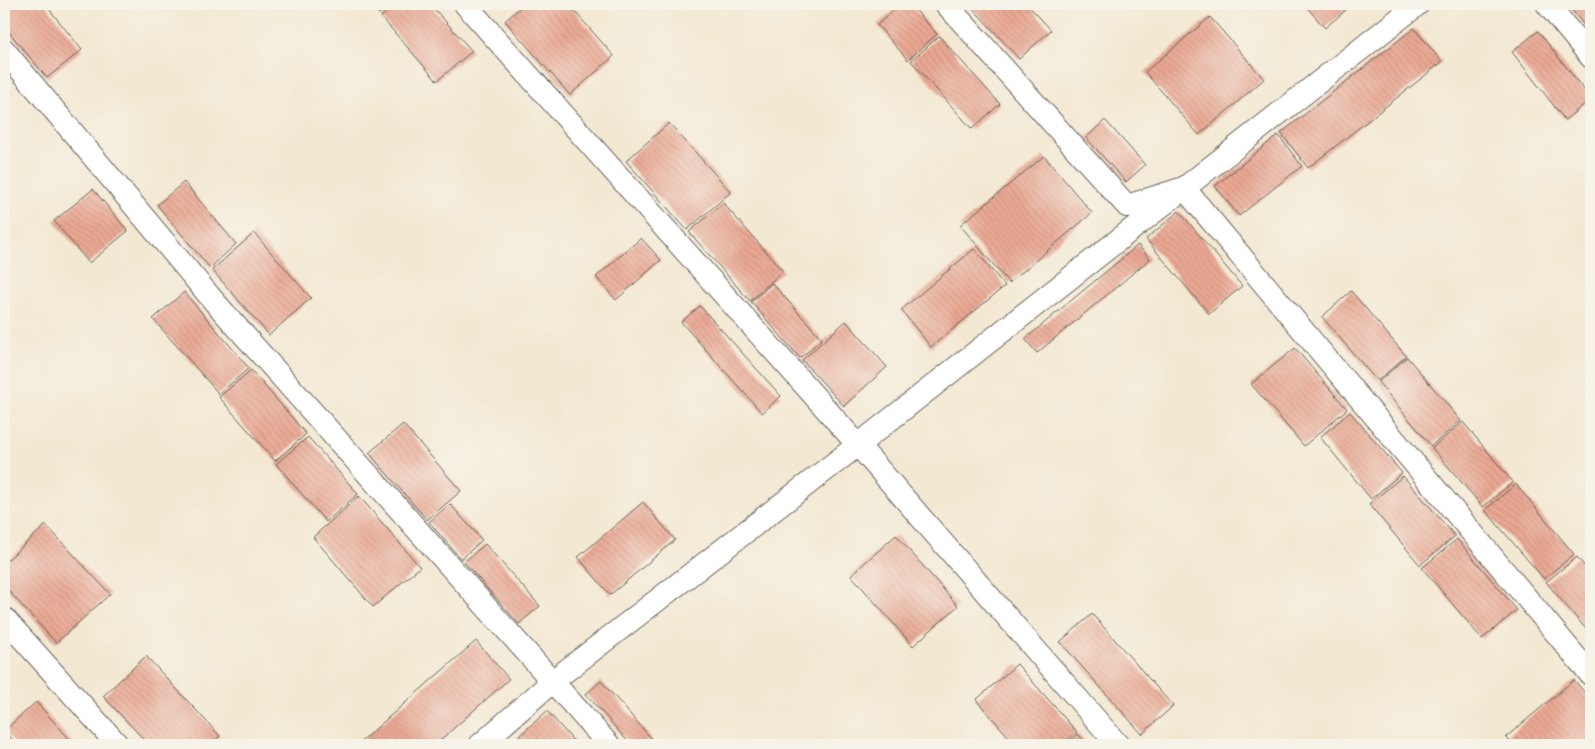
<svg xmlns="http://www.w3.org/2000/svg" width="1595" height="749" font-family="Dekko,sans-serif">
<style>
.building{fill:url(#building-back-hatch)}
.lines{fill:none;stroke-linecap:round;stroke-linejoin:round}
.minor-casing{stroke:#67635c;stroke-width:24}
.minor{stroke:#fff;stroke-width:22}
</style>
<defs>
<pattern id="building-back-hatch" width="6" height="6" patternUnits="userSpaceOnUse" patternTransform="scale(1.25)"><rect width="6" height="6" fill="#eaa893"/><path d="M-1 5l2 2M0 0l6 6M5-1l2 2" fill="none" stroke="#c8907e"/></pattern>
</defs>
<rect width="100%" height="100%" fill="#f7f3e8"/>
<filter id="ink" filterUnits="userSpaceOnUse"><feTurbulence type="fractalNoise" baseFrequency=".02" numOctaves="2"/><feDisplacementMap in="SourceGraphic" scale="10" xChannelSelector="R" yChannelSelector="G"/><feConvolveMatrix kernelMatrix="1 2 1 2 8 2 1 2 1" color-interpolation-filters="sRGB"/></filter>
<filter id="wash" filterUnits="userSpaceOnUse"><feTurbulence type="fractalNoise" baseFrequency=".0096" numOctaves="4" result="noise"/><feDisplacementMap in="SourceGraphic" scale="20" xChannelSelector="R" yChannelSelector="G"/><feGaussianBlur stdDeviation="1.12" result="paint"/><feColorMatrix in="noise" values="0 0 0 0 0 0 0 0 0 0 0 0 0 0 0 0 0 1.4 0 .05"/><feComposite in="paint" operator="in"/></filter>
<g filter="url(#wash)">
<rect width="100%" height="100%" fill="#f3e8d2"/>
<g id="blocks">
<g class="building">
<polygon points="4,4 45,4 82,50 47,78 4,26"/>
<polygon points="370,4 391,4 379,14"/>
<polygon points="395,4 430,4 472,51 437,81 381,17"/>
<polygon points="524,4 568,4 614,56 570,95 505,21"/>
<polygon points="900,4 910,4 937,34 908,60 877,25"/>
<polygon points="969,4 1027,4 1051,30 1019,59"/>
<polygon points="1304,4 1353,4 1325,28"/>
<polygon points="1567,4 1591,4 1591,34"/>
<polygon points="1210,17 1264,79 1199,135 1145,72"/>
<polygon points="1414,28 1442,62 1308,168 1281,133"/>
<polygon points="1538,31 1591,99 1565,120 1512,52"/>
<polygon points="939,36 1000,104 972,129 911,61"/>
<polygon points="1105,120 1145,165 1126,182 1086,138"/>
<polygon points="669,123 731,192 687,230 626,161"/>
<polygon points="1278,135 1302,166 1239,216 1215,186"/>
<polygon points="1044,156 1092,213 1009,283 960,225"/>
<polygon points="184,182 236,244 210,268 157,205"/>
<polygon points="93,189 128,231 89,263 54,221"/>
<polygon points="723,203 783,271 750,301 689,232"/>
<polygon points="1179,211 1242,286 1209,314 1146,239"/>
<polygon points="254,233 311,298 269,335 212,270"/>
<polygon points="641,238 661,260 616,300 596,277"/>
<polygon points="1138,245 1150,259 1037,353 1025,339"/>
<polygon points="974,249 1005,286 931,347 901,310"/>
<polygon points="772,283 822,339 800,358 751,302"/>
<polygon points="1351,291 1406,356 1377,381 1322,317"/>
<polygon points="184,292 249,368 219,394 153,319"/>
<polygon points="700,306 781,396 762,413 681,322"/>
<polygon points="846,321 887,367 844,406 802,360"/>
<polygon points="1295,348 1347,409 1304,446 1251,384"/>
<polygon points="1407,357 1461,421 1431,446 1378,382"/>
<polygon points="251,370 306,434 275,461 219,397"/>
<polygon points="1350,412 1402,473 1371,499 1320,437"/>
<polygon points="1463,422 1513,482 1483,507 1432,448"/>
<polygon points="403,424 461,491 427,520 369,453"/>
<polygon points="308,437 358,494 326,522 276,464"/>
<polygon points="1403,476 1455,536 1420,565 1369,504"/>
<polygon points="1516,484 1574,554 1544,579 1485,510"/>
<polygon points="359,496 420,567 373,607 313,537"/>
<polygon points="643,502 675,540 610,595 578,557"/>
<polygon points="450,504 482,540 461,559 429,522"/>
<polygon points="46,525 110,594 56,643 4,586 4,563"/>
<polygon points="896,535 958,606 913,646 851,575"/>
<polygon points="1457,539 1517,610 1482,639 1422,568"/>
<polygon points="485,544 540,606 519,624 464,562"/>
<polygon points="1577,557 1591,574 1591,635 1546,582"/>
<polygon points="1092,614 1173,706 1142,734 1060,642"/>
<polygon points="476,641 509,679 435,745 357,745"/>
<polygon points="146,656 220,736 210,745 149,745 103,696"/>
<polygon points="1017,664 1077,732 1062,745 1016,745 976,700"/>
<polygon points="1574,680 1591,700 1591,745 1513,745 1506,737"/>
<polygon points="601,681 651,738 643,745 631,745 586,694"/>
<polygon points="36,702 75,745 17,745 4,731"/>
<polygon points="547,711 577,745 509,745"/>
<polygon points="1078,734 1088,745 1065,745"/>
</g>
</g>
</g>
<g filter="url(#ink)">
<use href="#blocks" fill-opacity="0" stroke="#67635c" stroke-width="1"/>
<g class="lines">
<g class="minor-casing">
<g id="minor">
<polyline points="465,4 858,445 1118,745"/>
<polyline points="946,4 1127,206 1184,188 1591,675"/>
<polyline points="1547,4 1591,57"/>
<polyline points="4,50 212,299 609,745"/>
<polyline points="4,618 118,745"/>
<polyline points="480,745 554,680 858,445 1418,4"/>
</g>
</g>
<use href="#minor" class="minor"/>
</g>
</g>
<rect width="1595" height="749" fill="none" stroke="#f7f3e8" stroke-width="20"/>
</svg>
